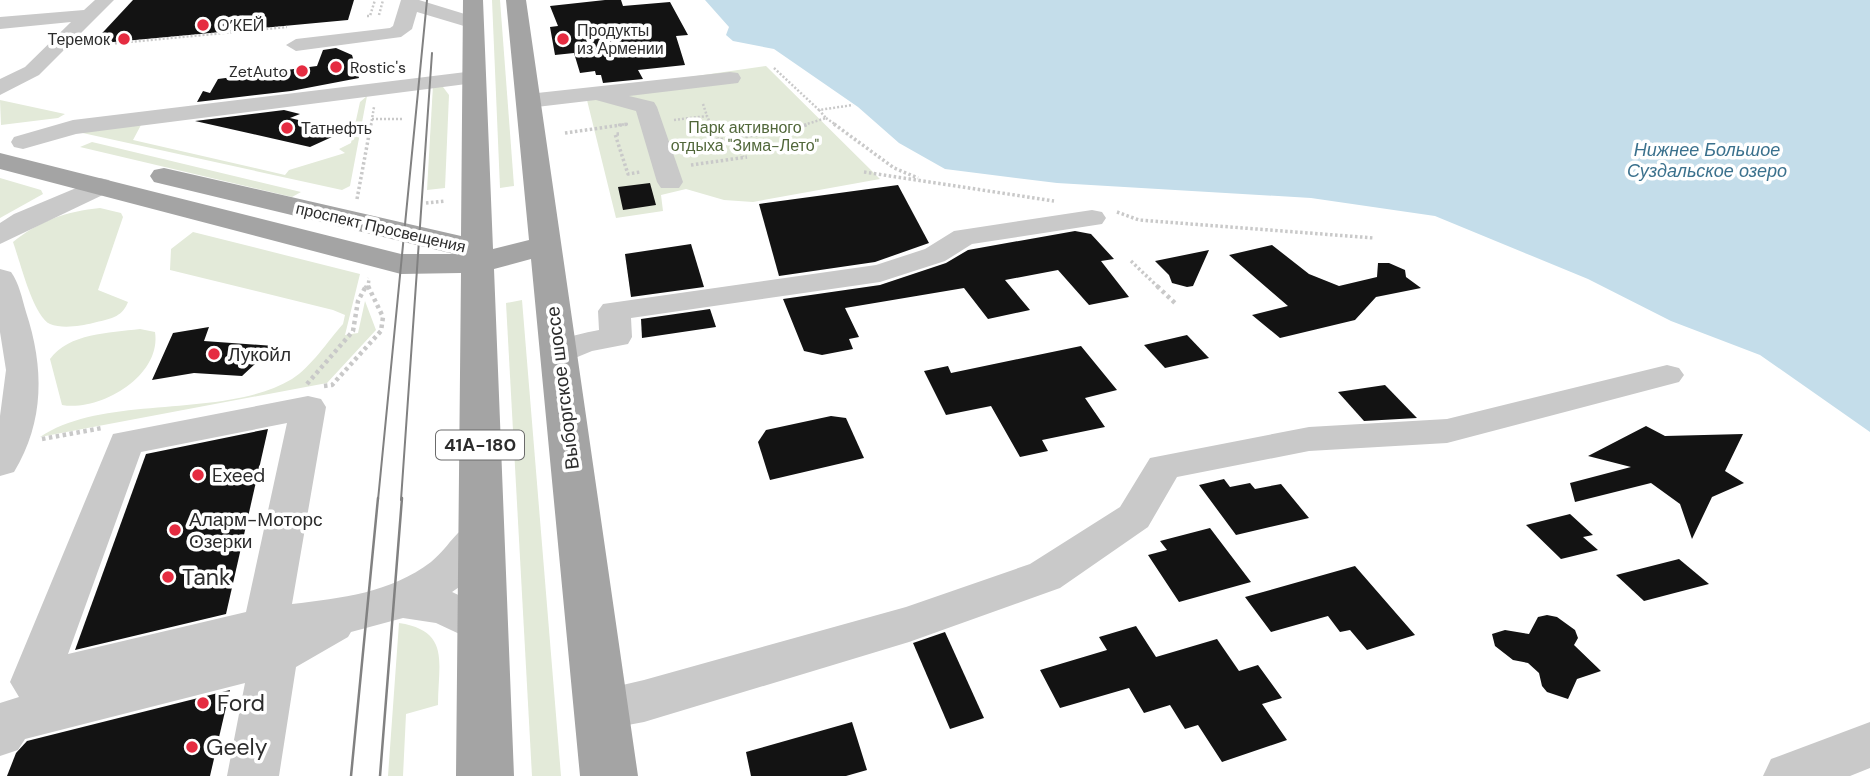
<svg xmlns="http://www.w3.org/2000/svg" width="1870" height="776" font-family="'DM Sans',sans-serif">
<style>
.green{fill:#e3ead9}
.water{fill:#c4ddea}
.building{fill:#131313}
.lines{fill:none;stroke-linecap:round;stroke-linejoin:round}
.path-far2{stroke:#c9c9c9;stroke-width:2.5;stroke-dasharray:2 2;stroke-linecap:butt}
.path-far1{stroke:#c9c9c9;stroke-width:3.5;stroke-dasharray:2.5 2.5;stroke-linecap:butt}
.path{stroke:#c9c9c9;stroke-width:4.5;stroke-dasharray:3.5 3.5;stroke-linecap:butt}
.minor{fill:#c9c9c9;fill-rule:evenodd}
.major{fill:#a4a4a4;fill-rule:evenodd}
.tram-far1{stroke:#818181;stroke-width:2}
.tram{stroke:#818181;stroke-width:2.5}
.poi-dot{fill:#e52c41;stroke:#fff;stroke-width:2.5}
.labels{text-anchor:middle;stroke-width:7;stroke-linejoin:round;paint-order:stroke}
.far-poi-label{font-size:16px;fill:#2c2c2c;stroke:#fff;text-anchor:start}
.far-park-label{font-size:16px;fill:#51673a;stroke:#fff}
.far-street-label{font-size:16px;fill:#2c2c2c;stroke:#fff}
.far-water-label{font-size:18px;font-style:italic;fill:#3b718d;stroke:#fff}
.shield{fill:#fff;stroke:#6b6b6b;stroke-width:2}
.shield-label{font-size:18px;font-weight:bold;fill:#2c2c2c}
.poi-label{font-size:19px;fill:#2c2c2c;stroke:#fff;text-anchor:start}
.street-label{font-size:19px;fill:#2c2c2c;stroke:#fff}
.near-poi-label{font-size:23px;fill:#2c2c2c;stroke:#fff;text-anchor:start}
</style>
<rect width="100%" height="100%" fill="#fff"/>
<g class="green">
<polygon points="492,0 500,0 514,186 500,188"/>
<polygon points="766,66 880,179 753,202 724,200 686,189 661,195 663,211 616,218 585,92"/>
<polygon points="433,85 443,87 449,95 445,188 427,190"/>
<polygon points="367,96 350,186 342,190 78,132 141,125 133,140 285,175 289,170 345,153 339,149 351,143 360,102"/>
<polygon points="0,100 65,114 58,118 1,125"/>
<polygon points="92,142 301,192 292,197 80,147"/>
<polygon points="0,178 41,190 43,194 0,218"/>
<path d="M100 208 121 213 123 217 98 290 128 302C122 318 109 319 93 323 81 326 62 329 50 324 33 316 20 261 13 242 39 221 67 211 100 208Z"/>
<path d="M193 232 360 274 345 335 358 333 365 301 376 330 327 383 40 437C106 393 224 420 292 379 311 367 328 341 343 324L345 315 333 310 170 270 171 249Z"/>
<polygon points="522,300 561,776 532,776 506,303"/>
<path d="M140 329 155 332C162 376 100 412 62 405L50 359C69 333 109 333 140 329Z"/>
<path d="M399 623C451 631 438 663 438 705L406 714 403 776H388Z"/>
</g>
<polygon class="water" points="705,0 1870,0 1870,432 1760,355 1671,321 1588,279 1435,216 1311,198 1057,183 945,169 899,143 858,107 774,49 733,41 726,35 729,27"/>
<g class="building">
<polygon points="133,0 354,0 348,20 92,44"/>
<polygon points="605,0 621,0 623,6 670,2 688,35 676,36 685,65 638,70 643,79 603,83 601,75 596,75 595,71 580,73 574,53 555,55 550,27 558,26 550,6"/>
<polygon points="336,48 352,55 359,78 291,91 197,102 203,91 210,93 218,79 317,66 323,50"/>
<polygon points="284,110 300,114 290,118 345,131 310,147 195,121"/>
<polygon points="650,183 656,205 623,210 618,187"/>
<polygon points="898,185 929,243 875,262 779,276 759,204"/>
<polygon points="1075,231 1091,234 1114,259 1101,261 1129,297 1089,305 1058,270 1005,280 1030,310 988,319 964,288 845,308 859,337 849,339 853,349 822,355 804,351 783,299 880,285 946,263 968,250"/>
<polygon points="691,244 704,287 631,297 625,254"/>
<polygon points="1272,245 1309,274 1339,286 1377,277 1378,263 1389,263 1405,270 1406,277 1421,288 1376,297 1355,320 1280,338 1252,315 1288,306 1229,255"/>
<polygon points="1209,250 1193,286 1187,287 1172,283 1169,275 1155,261"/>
<polygon points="710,309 716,327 642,338 641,319"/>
<polygon points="209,327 204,341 274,346 242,376 194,373 152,380 173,333"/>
<polygon points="1187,335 1209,358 1165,368 1144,345"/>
<polygon points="1081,346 1117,390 1085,398 1105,427 1042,440 1048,451 1020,457 991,406 946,415 924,371 948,366 951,373"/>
<polygon points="1385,385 1417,418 1364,421 1338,392"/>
<polygon points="831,416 846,418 864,458 770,480 758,442 766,430"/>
<polygon points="1646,426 1665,436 1743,434 1725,471 1744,483 1712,497 1692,539 1680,504 1651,483 1575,502 1570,483 1631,467 1588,456"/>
<polygon points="268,429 226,614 75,650 146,454"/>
<polygon points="1224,479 1230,487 1250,483 1255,489 1281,484 1309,518 1236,535 1199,485"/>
<polygon points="1570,514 1593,535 1583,537 1598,550 1561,559 1526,525"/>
<polygon points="1210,528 1251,582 1179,602 1148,555 1167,550 1160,541"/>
<polygon points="1679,559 1709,584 1644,601 1616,575"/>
<polygon points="1355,566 1415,635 1367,650 1350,630 1340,632 1328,616 1271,632 1245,597"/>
<polygon points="1547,615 1557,617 1575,630 1578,638 1574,645 1601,671 1577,679 1568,699 1547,692 1542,686 1539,673 1528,663 1513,660 1495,646 1492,634 1505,630 1529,634 1538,617"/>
<polygon points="1136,626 1156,657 1217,639 1239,671 1258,665 1282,698 1262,704 1287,740 1222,762 1198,725 1185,729 1170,705 1144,713 1129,688 1060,708 1040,670 1107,650 1099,637"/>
<polygon points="945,632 984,718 950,729 913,643"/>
<polygon points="230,690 210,776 7,776 16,753 27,741"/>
<polygon points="852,722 867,770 846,776 751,776 746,752"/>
</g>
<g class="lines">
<g class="path-far2">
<polyline points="379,15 383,0"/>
<polyline points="367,16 370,16 375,0"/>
<polyline points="87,46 287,27"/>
<polyline points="774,68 819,110"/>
<polyline points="703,104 707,116"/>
<polyline points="826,118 836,125"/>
<polyline points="372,119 404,119"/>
<polyline points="674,120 707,116 711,125"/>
<polyline points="371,125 374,107"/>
<polyline points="618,125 628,124"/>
<polyline points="804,125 826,118 819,110 853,105"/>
</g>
<g class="path-far1">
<polyline points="711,124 718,140 791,130 809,124"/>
<polyline points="834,124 894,168 918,178"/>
<polyline points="565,133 628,124"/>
<polyline points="619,134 615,134 628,174 640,172"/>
<polyline points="734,138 743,157"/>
<polyline points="691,165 747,157"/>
<polyline points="864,172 1054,201"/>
<polyline points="357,199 371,124"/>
<polyline points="426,203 445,201"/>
<polyline points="1117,212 1139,220 1374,238"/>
<polyline points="1131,261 1159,288"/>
<polyline points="365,288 367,285"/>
<polyline points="368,288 369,278"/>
</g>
<g class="path">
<polyline points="1157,286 1177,305"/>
<polyline points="307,384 353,331 358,301 366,286"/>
<polyline points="324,386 332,385 381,331 383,317 368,286"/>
<polyline points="42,439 102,428"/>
</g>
<g class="minor">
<polygon points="95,0 114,0 39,75 0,95 0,79 25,67 71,22 0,29 0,17 84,10"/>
<polygon points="401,0 419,0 481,19 483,23 474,29 417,12 412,29 401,37 296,51 286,45 296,39 390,28 393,26"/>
<polygon points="474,71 482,72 485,77 482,82 76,134 23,149 14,147 11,142 14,137 73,120"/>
<polygon points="730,72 738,73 741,78 738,83 629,96 654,102 657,107 683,182 679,188 661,188 657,182 636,111 596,100 528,108 517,101 528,94"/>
<polygon points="100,178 109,180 113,186 109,192 0,244 0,223 14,214"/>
<path d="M1092 210 1102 212 1106 218 1102 224 972 244 945 261 880 282 631 318 632 337 628 344 592 351 558 365 546 362 541 355C553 338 580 334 599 330L598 311 603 304 876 265 925 249 954 231Z"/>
<path d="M0 269 11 272C19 283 22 298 26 312 44 367 45 421 14 472L0 476V416L6 370 0 332Z"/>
<polygon points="1667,365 1679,368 1684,375 1679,382 1447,443 1309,451 1177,477 1148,527 1060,588 909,642 644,722 601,730 584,724 576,709 584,694 644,680 906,607 1030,564 1120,507 1150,458 1309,427 1447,419"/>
<path d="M308 396 321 399 326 407 292 604C342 598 390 593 431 562 455 543 460 514 496 525L502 536 462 585 452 592 499 614 506 627 499 640 483 645 436 623 403 618 351 632 348 637 296 667 279 776H227L245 683 25 739 18 750 0 756V703L19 697 10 682 113 434ZM287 423 246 612 68 654 141 452Z"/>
<polygon points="1870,722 1870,768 1850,776 1763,776 1771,759"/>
</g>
<polygon class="major" points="463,0 483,0 493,249 529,240 506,0 526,0 638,776 580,776 531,259 494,269 514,776 456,776 461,273 401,274 0,169 0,153 401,254 454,254 154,182 150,176 154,170 164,168 461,236"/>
<g class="tram-far1">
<polyline points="378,500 427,0"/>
<polyline points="401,500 432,53"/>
</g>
<g class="tram">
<polyline points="351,776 378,498"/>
<polyline points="380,776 402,498"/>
</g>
</g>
<g class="poi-dot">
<circle cx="203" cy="25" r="7"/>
<circle cx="124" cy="39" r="7"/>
<circle cx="563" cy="39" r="7"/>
<circle cx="336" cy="67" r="7"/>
<circle cx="302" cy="71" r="7"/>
<circle cx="287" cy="128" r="7"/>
<circle cx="214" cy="354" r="7"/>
<circle cx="198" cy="475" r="7"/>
<circle cx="175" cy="530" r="7"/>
<circle cx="168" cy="577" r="7"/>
<circle cx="203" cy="703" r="7"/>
<circle cx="192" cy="747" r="7"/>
</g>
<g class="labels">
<g class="far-poi-label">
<text x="217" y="31">О’КЕЙ</text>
<text x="577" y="36">Продукты<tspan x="577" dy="18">из Армении</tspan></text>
<text x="110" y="45" text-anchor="end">Теремок</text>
<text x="350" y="73">Rostic's</text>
<text x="288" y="77" text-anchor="end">ZetAuto</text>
<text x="301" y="134">Татнефть</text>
</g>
<g class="far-park-label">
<text x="745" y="133">Парк активного<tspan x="745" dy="18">отдыха "Зима-Лето"</tspan></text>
</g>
<g class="far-street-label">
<text transform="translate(381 227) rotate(13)" y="6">проспект Просвещения</text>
</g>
<g class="far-water-label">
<text x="1707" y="156">Нижнее Большое<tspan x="1707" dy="21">Суздальское озеро</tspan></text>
</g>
<rect class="shield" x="436" y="430.5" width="88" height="29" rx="5"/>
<g class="shield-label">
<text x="480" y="451">41А-180</text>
</g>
<g class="poi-label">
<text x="228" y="361">Лукойл</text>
<text x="212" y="482">Exeed</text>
<text x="189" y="526">Аларм-Моторс<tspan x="189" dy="22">Озерки</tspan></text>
</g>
<g class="street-label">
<text transform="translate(562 388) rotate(-97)" y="7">Выборгское шоссе</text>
</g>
<g class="near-poi-label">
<text x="182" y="585">Tank</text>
<text x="217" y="711">Ford</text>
<text x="206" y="755">Geely</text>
</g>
</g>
</svg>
